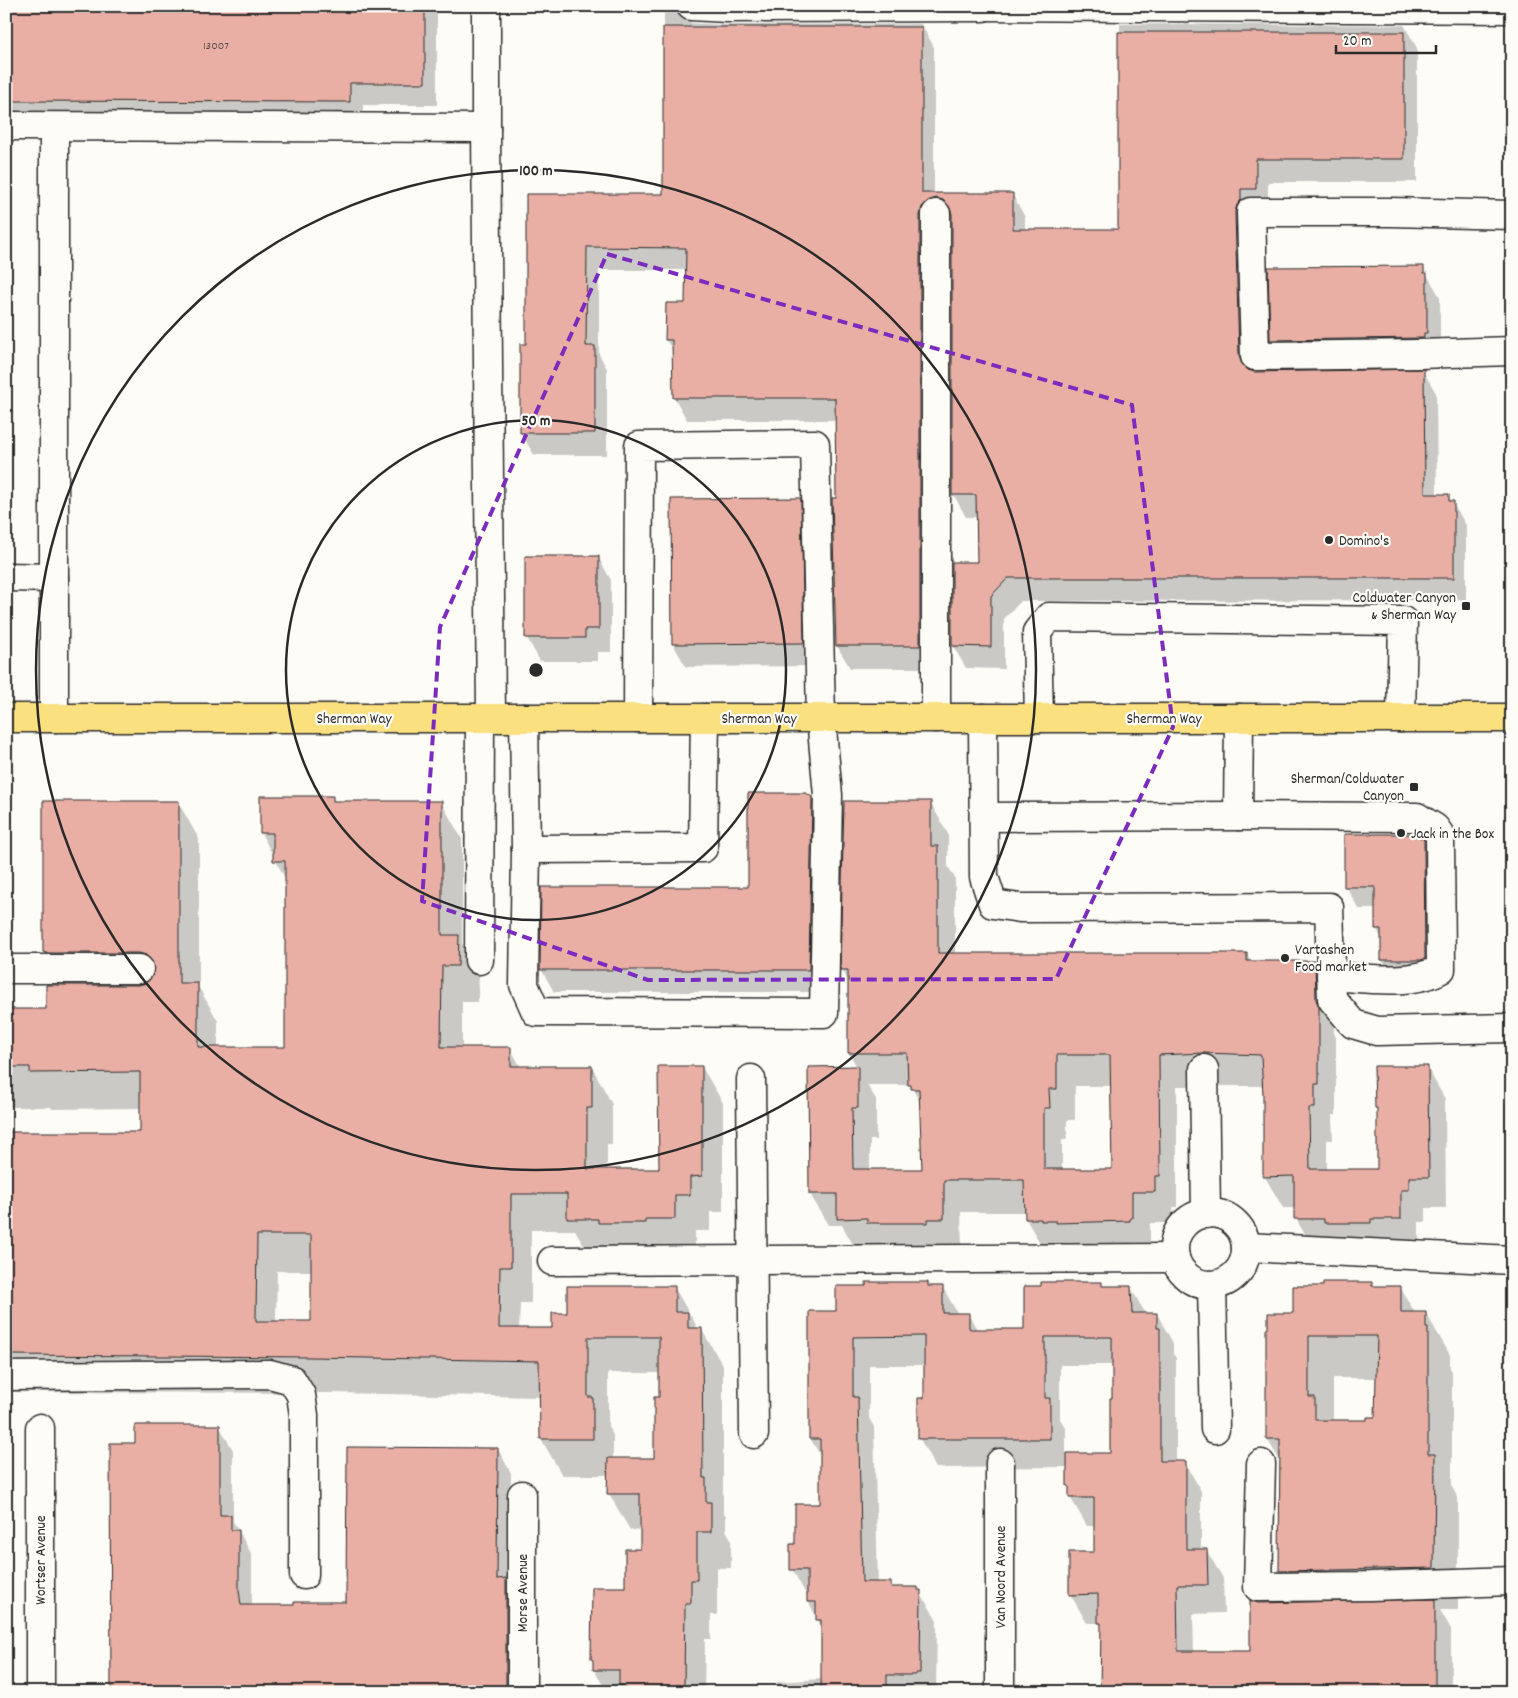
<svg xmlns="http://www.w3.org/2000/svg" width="1518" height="1698" font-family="Dekko,sans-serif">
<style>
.shadow{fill:#0003;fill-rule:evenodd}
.building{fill:#e9afa5;stroke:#2b2b2b;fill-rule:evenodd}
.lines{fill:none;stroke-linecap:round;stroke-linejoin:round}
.minor-casing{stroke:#2b2b2b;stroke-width:31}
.major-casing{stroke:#2b2b2b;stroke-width:31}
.minor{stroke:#fdfcf7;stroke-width:28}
.major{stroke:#fbe080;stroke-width:28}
.marked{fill:none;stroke:#7b2cbf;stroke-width:4;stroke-dasharray:10 6;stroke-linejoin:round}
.ring{fill:none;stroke:#2b2b2b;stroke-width:2.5}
.poi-dot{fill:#2b2b2b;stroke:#fdfcf7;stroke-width:2}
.labels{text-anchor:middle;stroke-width:4.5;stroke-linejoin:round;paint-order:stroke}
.number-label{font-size:12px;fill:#5a4c4a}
.poi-label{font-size:15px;fill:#2b2b2b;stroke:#fdfcf7;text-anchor:start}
.street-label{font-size:15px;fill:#2b2b2b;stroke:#fdfcf7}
.centre{fill:#2b2b2b;stroke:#fdfcf7;stroke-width:2.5}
.ring-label{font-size:15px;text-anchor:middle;font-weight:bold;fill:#2b2b2b;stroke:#fdfcf7;stroke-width:4.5;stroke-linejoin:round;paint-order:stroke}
</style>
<rect width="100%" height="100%" fill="#fdfcf7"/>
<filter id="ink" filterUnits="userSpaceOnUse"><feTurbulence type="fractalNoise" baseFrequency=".02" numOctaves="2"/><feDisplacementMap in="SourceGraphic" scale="10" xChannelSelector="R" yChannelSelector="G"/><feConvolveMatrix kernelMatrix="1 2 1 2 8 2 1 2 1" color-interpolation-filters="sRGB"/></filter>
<g filter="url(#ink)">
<g class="shadow">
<polygon points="6,6 437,6 437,105 363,105 363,124 6,124"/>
<polygon points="664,6 935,6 697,15 690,23 726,25 921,24 934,47 934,194 1012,194 1025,217 1025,230 1119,230 1120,24 1404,25 1417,48 1417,182 1268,182 1268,212 1248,236 1252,372 1423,371 1436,393 1437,495 1448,495 1466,525 1466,600 1021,601 1004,619 1004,669 966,668 953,646 978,563 978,517 966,517 953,494 953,222 949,221 933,668 850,668 837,646 837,420 687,420 674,397 674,352 666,340 687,304 687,270 599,270 599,354 607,369 607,455 534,455 521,433 527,345 528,195 664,195"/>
<polygon points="1423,268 1440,297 1440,355 1285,362 1271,340"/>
<polygon points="800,499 813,522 816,666 686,667 673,644 672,500"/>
<polygon points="598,557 611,580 611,652 598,652 598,661 540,661 527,638"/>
<path d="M261 798H332L335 802H441L462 839V944L479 973 478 1002H462V1048H510L521 1067H592L612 1104V1144H607V1170H660L702 1067 723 1103V1212H710V1231H695V1255H590L575 1230H531V1303H520L519 1330H553L569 1314 674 1287 695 1323 697 1330H702L723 1366V1511L726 1516V1530L731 1539V1568H717V1615H711V1639H705L704 1692H607L594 1670 641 1550V1530H630L609 1494V1475H562L541 1439V1397L332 1393 6 1392V1133H142V1108L52 1109 51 1107H6V1024L47 1010 64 986 44 952 178 802 199 839V988L218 1021V1048H286V880L261 833ZM277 1271H312V1322H276ZM608 1373H660V1398L655 1459H613V1435L608 1426Z"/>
<polygon points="811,798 825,821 822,992 554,992 541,969 749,888"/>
<path d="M930 802 948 834V866L955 878V954H1246L1251 962H1314L1333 994 1334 1032 1336 1038V1115H1332L1333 1140H1327V1170H1378V1111L1377 1107 1427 1067 1445 1099 1446 1208H1426V1222H1419V1250H1314L1296 1219V1208H1283L1265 1177 1264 1086H1177V1207H1173V1223H1150V1249L1044 1250 1026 1219V1212H961L962 1250H856L842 1225H828L810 1194 857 1067 849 1053V982L842 969ZM867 1085H910L921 1104 924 1170H870V1140H876V1099ZM1075 1086H1112L1114 1171H1062V1140H1067V1120H1075Z"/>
<polygon points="1423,841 1437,864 1438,981 1395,983 1382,960 1382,939 1376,928 1376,909 1359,909 1346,887"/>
<path d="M927 1284 930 1288H943L958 1314H968L977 1329 1026 1330 1101 1284 1103 1287H1130L1146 1314H1157L1173 1343V1354L1176 1358V1462H1185L1201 1491V1550H1206L1223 1578 1224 1613 1193 1614 1194 1652H1251L1258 1604 1299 1603 1280 1571 1281 1462 1267 1439 1295 1315 1324 1287 1371 1284 1373 1287H1400L1415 1313H1426L1450 1355V1368L1452 1371V1487L1458 1498V1610H1440L1451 1629V1692H1102V1628L1099 1623H1087L1070 1594 1096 1553V1526H1087L1070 1497V1490L1068 1486V1467L936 1468 920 1439 925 1400V1365H869V1418L874 1427 878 1583H890L893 1588H917L937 1620 936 1692H777V1682L822 1679V1628L808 1601V1598L792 1569 797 1545 822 1505V1458L810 1438 838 1313ZM1060 1365H1114L1111 1454H1066V1428L1060 1419ZM1333 1378H1377V1418L1369 1421H1333Z"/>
<polygon points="219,1426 233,1450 233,1521 252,1555 252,1606 296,1606 347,1603 498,1449 511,1473 510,1587 519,1692 112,1692 136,1444"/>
</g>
<g class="building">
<polygon points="6,6 425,6 425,83 350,83 350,102 6,101"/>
<polygon points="663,27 922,27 922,193 1013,193 1013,229 1118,229 1118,32 1404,32 1404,159 1256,159 1256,189 1241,189 1241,200 1237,205 1235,212 1239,356 1242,364 1248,370 1255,372 1424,369 1425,494 1449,494 1449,501 1454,501 1454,578 1008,578 991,596 991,647 952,646 952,562 977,562 976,495 952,495 952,214 949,206 943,200 936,198 928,201 922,207 920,214 920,646 836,646 832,498 836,498 835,398 673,398 672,340 665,340 666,303 685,303 686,248 587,247 586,346 595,346 595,433 520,433 520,344 526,344 526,194 663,194"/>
<polygon points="1424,266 1424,273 1427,273 1427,333 1424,333 1424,338 1270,340 1268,267"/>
<polygon points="801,498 804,643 672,644 671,499"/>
<polygon points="525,556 599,556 599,629 585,629 585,638 525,638"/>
<polygon points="748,793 806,793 812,797 809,970 540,970 541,887 748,887"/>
<path d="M260 796H333V801H442V935H459L458 966H442L441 1047H511V1066H592V1108H587V1169H659L658 1066H702V1176L690 1177V1195H675V1219H645V1223H598V1219H567V1194H511V1267H500L499 1328H552V1313H567V1286H675V1312H688V1328H702L703 1478H706V1502H711V1532H697V1580H691V1603H685L684 1686 677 1685V1692H625V1686H619V1670H593V1660L591 1659 592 1587H625V1549H640V1494H607L608 1458H654V1397H659V1337H588V1397H593V1439H540L539 1361 311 1357 6 1355V1132H140V1072L30 1073V1067H6V1009H46V985H139L146 983 152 977 155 969 152 961 146 955 139 953H46L43 952V801H179V983H198V1047H285V861H273V833H260ZM257 1235H311V1321H256Z"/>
<path d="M844 801H931V846H938V953H1247V961H1315L1316 1000 1319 1006V1084H1315V1108H1309L1310 1169H1377V1108H1375L1374 1066H1428L1429 1177H1409V1190H1401V1219H1371V1223H1324V1219H1294V1176L1263 1177V1095L1261 1055 1204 1053 1159 1055 1160 1176H1155V1192H1132V1218H1130V1221L1056 1223V1221H1041V1219H1025L1024 1180H944V1219H928V1223H867V1218L837 1219V1194H809L808 1067 858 1066V1108H852L853 1169H922L919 1089H911V1085H908L907 1053H848V970H840ZM1057 1055H1110L1112 1169H1044V1108H1050L1049 1089H1057Z"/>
<polygon points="1344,834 1414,834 1424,840 1425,959 1420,960 1381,960 1381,929 1375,929 1375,887 1344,887"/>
<polygon points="866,1282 928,1282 928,1286 943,1286 943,1313 969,1313 969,1328 971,1329 1024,1329 1024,1286 1041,1286 1041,1282 1102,1282 1102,1286 1131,1286 1132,1313 1157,1313 1157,1328 1160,1328 1160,1461 1186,1461 1186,1549 1207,1549 1208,1585 1177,1585 1178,1651 1250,1651 1250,1600 1258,1603 1435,1599 1435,1692 1100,1692 1101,1623 1098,1623 1098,1594 1069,1595 1069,1552 1094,1552 1094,1498 1069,1498 1069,1486 1067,1486 1067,1453 1110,1453 1110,1398 1112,1398 1112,1337 1045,1337 1045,1398 1050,1398 1050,1439 918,1439 918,1398 924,1398 924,1336 853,1337 853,1397 858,1397 862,1582 891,1582 891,1587 918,1587 918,1590 921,1590 920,1673 916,1673 916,1675 887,1675 887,1692 821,1692 821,1620 816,1620 816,1602 807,1602 807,1570 790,1570 790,1544 795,1544 795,1504 820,1504 820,1439 809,1439 809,1311 836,1311 836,1286 866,1286"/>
<path d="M1323 1282H1372V1286H1401V1312H1426V1328H1428V1454H1435L1434 1568 1279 1571 1280 1439H1266V1328H1268V1313H1293V1286H1323ZM1309 1336H1377L1375 1417H1367V1420H1315V1397H1309Z"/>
<polygon points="135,1425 220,1425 220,1515 231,1515 231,1530 239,1530 239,1590 241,1605 294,1605 294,1602 346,1602 347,1447 498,1448 497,1579 506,1578 506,1692 111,1692 110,1443 135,1443"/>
</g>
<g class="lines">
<g class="minor-casing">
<g id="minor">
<polyline points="691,6 727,8 983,7"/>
<polyline points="983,6 1512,9"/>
<polyline points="6,126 486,128 486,6"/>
<polyline points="486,128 491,718"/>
<polyline points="936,214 936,718"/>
<polyline points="1512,215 1391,212 1251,212 1255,356 1419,354 1512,351"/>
<polyline points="6,577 54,578"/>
<polyline points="54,718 54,127"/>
<polyline points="524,718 526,849 703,848 705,718"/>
<polyline points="983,718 984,877 993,904 1020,908 1329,907 1332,999 1353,1024 1377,1031 1512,1028"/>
<polyline points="1039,718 1037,632 1049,617 1403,621 1401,718"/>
<polyline points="1238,816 1239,718"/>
<path d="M984 817 1238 816 1417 817 1435 828 1440 835 1441 969C1411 986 1364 978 1331 976"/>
<polyline points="526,849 524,985 536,1012 824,1013 828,795 821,718 815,444 639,446 638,718"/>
<polyline points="479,960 480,718"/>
<polyline points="6,969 139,969"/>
<polyline points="1204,1069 1206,1214"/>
<polyline points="751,1079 754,1434"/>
<circle cx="1210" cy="1249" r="36"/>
<polyline points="1246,1247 1512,1260"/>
<polyline points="552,1261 1175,1258"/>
<polyline points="1212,1285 1215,1429"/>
<polyline points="6,1376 270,1374 292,1380 301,1395 304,1415 304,1575"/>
<polyline points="40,1428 40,1692"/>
<polyline points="1000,1463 1000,1692"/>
<polyline points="1261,1464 1258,1587 1371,1586 1512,1581"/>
<polyline points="522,1495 522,1692"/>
</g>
</g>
<g class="major-casing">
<polyline id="major" points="6,718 1512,718"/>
</g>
<use href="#minor" class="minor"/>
<use href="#major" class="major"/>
</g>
</g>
<path class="marked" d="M607 254 1132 405 1173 727 1056 979 648 980 422 901 440 627Z"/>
<g class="ring">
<circle cx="536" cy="670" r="250"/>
<circle cx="536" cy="670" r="500"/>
</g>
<g class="poi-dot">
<circle cx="1329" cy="540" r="5"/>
<rect x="1461" y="601" width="10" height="10" rx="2.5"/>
<rect x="1409" y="782" width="10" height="10" rx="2.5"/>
<circle cx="1401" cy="833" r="5"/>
<circle cx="1285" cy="958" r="5"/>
</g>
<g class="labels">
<g class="number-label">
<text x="216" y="49">13007</text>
</g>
<g class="poi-label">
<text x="1339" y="545">Domino's</text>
<text x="1456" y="602" text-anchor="end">Coldwater Canyon<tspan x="1456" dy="17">&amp; Sherman Way</tspan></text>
<text x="1404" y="783" text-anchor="end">Sherman/Coldwater<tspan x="1404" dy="17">Canyon</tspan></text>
<text x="1411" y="838">Jack in the Box</text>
<text x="1295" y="954">Vartashen<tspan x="1295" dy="17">Food market</tspan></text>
</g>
<g class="street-label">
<text x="354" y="723">Sherman Way</text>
<text x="759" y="723">Sherman Way</text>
<text x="1164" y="723">Sherman Way</text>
<text transform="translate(40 1560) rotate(-90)" y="5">Wortser Avenue</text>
<text transform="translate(1000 1577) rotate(-90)" y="5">Van Noord Avenue</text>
<text transform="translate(522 1593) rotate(-90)" y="5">Morse Avenue</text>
</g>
</g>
<circle cx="536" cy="670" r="8" class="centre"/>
<g class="ring-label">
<text x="536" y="175">100 m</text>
<text x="536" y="425">50 m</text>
</g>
<rect width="1518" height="1698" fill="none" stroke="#fdfcf7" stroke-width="25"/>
<rect x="12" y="12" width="1493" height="1673" fill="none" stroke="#2b2b2b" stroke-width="2" filter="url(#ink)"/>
<path d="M1336 45v8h100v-8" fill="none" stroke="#2b2b2b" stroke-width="2.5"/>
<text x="1343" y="45" font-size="15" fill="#2b2b2b" stroke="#fdfcf7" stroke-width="4" paint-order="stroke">20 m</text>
</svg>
